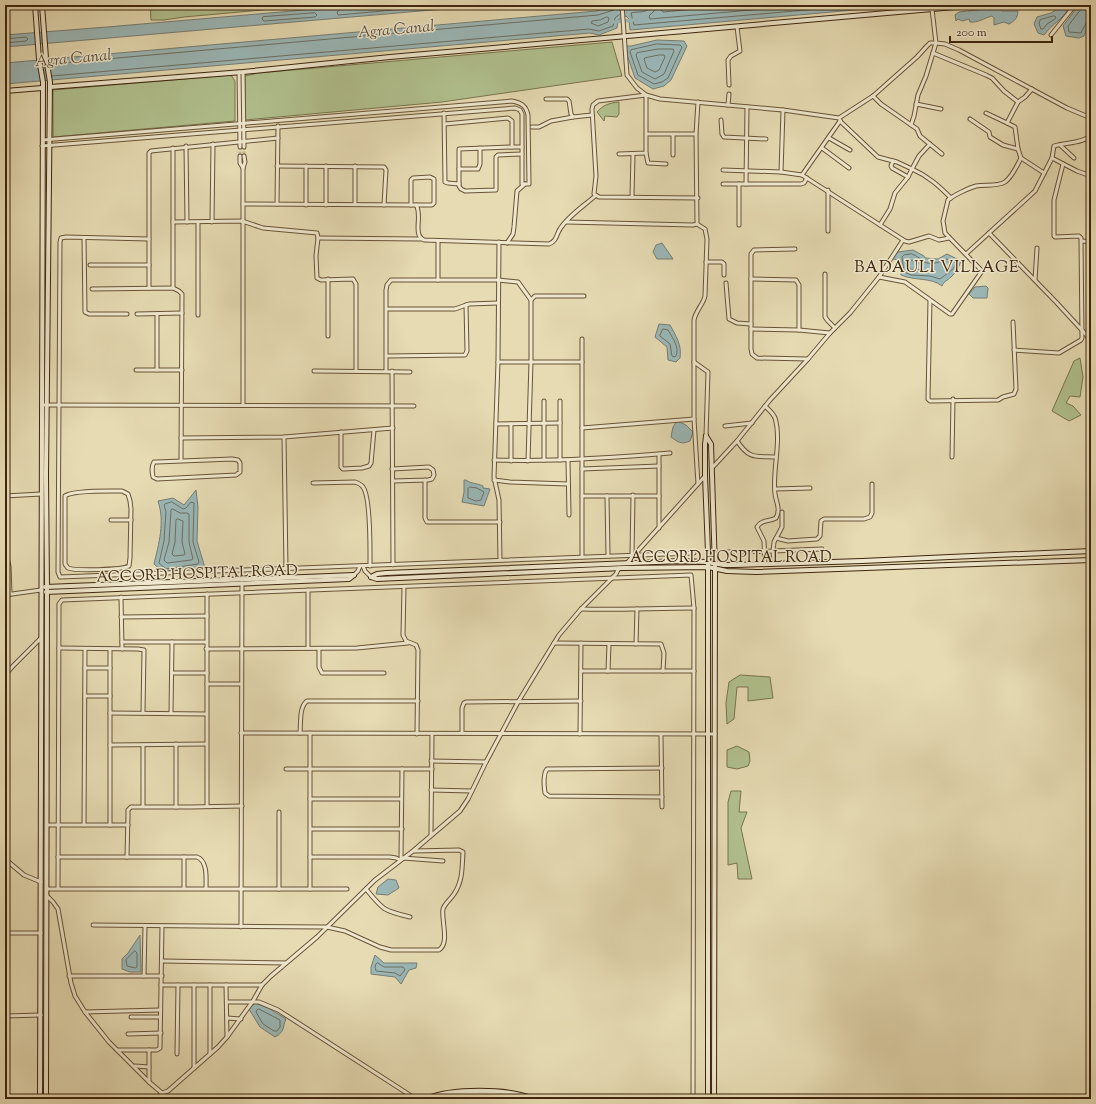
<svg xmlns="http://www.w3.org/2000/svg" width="1096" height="1104" font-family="'Sorts Mill Goudy',serif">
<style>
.green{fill:#b1c18f;stroke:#78744e}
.water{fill:#9bb8b8;stroke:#767e74}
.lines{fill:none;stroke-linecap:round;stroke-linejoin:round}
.shore{stroke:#6c6f63;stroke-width:1}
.canal{stroke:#9bb8b8;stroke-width:3.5}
.street-tunnel{stroke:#c4b792;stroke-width:3;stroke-dasharray:3 1.5;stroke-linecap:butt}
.street-casing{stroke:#685337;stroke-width:5}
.secondary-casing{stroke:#3e260e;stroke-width:6}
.street{stroke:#efe8ce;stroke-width:3}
.secondary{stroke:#efe8ce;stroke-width:4}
.labels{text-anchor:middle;stroke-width:3;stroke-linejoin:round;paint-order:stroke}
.street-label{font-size:15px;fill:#3e260e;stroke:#efe8ce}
.water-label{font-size:16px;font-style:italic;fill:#554a38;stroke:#efe8ce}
.neighbourhood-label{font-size:16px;letter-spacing:1px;fill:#3e260e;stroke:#efe8ce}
</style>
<rect width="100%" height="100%" fill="#e6dbb3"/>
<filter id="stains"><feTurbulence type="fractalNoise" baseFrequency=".005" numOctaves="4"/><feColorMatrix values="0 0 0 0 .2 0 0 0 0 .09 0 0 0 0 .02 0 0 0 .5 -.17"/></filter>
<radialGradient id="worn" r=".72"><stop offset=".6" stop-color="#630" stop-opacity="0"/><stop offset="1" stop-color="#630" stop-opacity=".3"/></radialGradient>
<g class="green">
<polygon points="150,5 318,5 184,17 164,20 151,20"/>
<polygon points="612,42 622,76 442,102 245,120 245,76 258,73"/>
<polygon points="231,75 235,81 235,121 53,137 53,90"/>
<path d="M619 102V114L617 117 605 116 604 121 597 112C603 105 609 103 619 102Z"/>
<polygon points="1080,358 1083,377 1080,397 1070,396 1066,403 1073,406 1081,415 1069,421 1052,411 1074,361"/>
<polygon points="740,675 770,677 773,698 748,701 748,687 737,687 734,719 727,724 726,703 729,682"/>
<polygon points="737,746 749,752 750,761 748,766 737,769 727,767 727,750"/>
<polygon points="731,791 741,791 739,812 747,812 741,828 752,879 738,879 737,863 728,865 728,802"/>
</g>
<g class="water">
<polygon points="362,5 490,5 5,47 5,35 107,27"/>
<polygon points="668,5 910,5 630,30 629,19 626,16 618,20 617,28 599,35 590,33 5,84 5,63 597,11 603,8 618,6 631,8"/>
<path d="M1064 5H1069V8C1062 20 1052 24 1044 35L1038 33 1034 24 1037 17 1051 13Z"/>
<polygon points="1079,5 1091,5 1091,21 1084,36 1079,38 1066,36 1063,26"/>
<path d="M994 8H999L1002 11H1018C1018 17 1015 21 1009 24L1004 22 994 25V18L992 16C984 18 978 23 970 22L969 19 962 21 958 19 956 21 955 15 959 12Z"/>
<polygon points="657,40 684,41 687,46 671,80 664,86 653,89 635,78 624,46 631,46"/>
<polygon points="662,243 673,259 657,259 653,252 656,245"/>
<path d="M913 250 924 256 925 258 938 259 947 254 961 261C959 267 956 273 951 277 947 281 944 281 942 286 931 277 914 281 901 275L899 267 900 261 891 258 898 252Z"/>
<polygon points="986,286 988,288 987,298 973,298 969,294 975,287"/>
<path d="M659 324 670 325C676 336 682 345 680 358L676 362 668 360 667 347 655 337Z"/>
<path d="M677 421 686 425 693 432 690 441C681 445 678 442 671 437L673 427Z"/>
<path d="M464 480H466C471 484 477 483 483 486V488L490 489 484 506 462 502 464 492Z"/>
<path d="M196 490 198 507 197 541 205 568 164 573 154 564C159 543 165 522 158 501L173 498 184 505Z"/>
<polygon points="388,879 396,880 399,888 388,895 376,894 378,887"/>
<polygon points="140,935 141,972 130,972 122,969 122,959 128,953"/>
<polygon points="375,955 384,963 417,963 416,968 409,970 401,984 395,977 371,974 371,967"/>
<path d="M255 1003 270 1009 286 1019C282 1027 286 1031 275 1037L260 1027 249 1009Z"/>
</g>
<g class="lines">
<g class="shore">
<polyline points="342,5 341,9 337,12 338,15 449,5"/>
<polyline points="347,5 348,8 349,9 396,5"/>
<path d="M651 5C649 14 638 11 631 13L634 25 864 5"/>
<polyline points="656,5 654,11 649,16 650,19 808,5"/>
<polyline points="662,5 661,10 663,12 740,5"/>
<polyline points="1081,5 1081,9 1068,26 1069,32 1081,33 1086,23 1091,21"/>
<polygon points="315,13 317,15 315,17 264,21 262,19 263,17"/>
<polygon points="1054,16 1056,17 1055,19 1047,24 1043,29 1041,29 1039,24 1040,20"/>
<polygon points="607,17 609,18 608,22 598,26 591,23 592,21 600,20"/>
<polyline points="5,39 26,37 28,39 26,41 5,43"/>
<polygon points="657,44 680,45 682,47 668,78 662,82 654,84 638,75 630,52 631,50"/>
<polygon points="658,49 673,49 674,51 664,74 655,79 642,72 636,55 637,53"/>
<polygon points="659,55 664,55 665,57 659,70 655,72 647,68 644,59 645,58"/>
<polyline points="50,64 598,15 614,10 616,5"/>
<polyline points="52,76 589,29 599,31 613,26 615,18 620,14"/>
<path d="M912 254C917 256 919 258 923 261 929 266 941 262 947 259L955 262 956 264C952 272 946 274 940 279L930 276 911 275 904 272 902 257 904 255Z"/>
<polygon points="910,260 917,262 923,267 923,270 909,269 909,261"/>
<path d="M663 329 668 330C672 337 681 349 675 357L672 356 670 344 660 336Z"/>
<polygon points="470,487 477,488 484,492 481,500 476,501 468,498 468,489"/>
<polygon points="172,502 183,509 186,508 191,502 194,503 193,542 199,562 198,564 166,569 159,563 164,541 166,512 164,505 165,504"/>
<polygon points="173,509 180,513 187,513 189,514 189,542 193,559 191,560 167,563 164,560 169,542 171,510"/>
<polygon points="178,519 183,521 182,542 185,554 184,555 174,556 172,554 175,542 176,520"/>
<polygon points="135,951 137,953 137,967 135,968 127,966 126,960"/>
<polygon points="378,963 384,967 403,967 405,970 400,976 395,973 376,971 375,967 376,964"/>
<polygon points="259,1009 280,1020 280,1027 277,1031 274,1031 263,1024 256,1012 257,1010"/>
</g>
<polyline class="canal" points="614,22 634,20"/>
<g class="street-tunnel">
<polyline points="240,147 240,156"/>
<polyline points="244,147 244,156"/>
</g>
<g class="street-casing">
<g id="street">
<polyline points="622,5 627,75 637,88 646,95 660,99 783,110 839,118 873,96 917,57 927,46 930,43 936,43 926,76 918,95 914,116 911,125"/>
<polyline points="932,9 936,43 945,44 959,50 1067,108 1091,118"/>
<polyline points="1051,35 1075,5"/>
<polyline points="933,53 986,75 992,78 1004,91 1018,102"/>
<polyline points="239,72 240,147"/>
<polyline points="243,72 244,147"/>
<polyline points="729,85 728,60 731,56 740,51 737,27"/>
<polyline points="873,96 881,104 917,129 920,136 942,154"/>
<polyline points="546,99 567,99 569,101 571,114 573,117 592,115"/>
<polyline points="916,104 941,109"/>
<polyline points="728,105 729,94"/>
<polyline points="444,113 445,182 448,183 459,184"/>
<polyline points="986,113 1007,123"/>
<polyline points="970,119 989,132 990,137 1003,145 1018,149"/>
<polyline points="721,120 722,134 724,137 766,139"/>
<polyline points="840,120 841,122 878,157 897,162 912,169 919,156 930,144"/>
<polyline points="445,124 508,118 512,121 512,147 522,147"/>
<polyline points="532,127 539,127 551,121 573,117"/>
<polyline points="647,134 696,134"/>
<polyline points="673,135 673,155"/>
<polyline points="829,138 850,150"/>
<polyline points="1060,145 1074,158"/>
<path d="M42 146 515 108 520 110 522 114V184H529L528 115C526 106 522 103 512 101L43 140"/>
<polyline points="186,146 187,222"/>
<polyline points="512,147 459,149 459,186 461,189 465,191 496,190 496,157 498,155 522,154"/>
<polyline points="173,148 173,288"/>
<polyline points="822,148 849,168"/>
<polyline points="646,153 648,163 666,164"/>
<polyline points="619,154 646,153 646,95 598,101 593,105 592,109 596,176 594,194 599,197 698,198"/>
<polyline points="240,156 240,163 243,168"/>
<polyline points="1021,158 1018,149 1015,127 1007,123 1018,102 1025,97 1032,89"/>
<polyline points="1052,158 1077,171 1091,176"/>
<path d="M893 161 891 166 892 168 908 177 912 169C928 176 939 186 951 198"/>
<polyline points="277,166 384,167 386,170 384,205"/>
<polyline points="306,166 306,205"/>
<polyline points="355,166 355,204"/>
<polyline points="459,169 478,169 480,164 480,148"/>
<polyline points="723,170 781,172 802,175 840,121"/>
<polyline points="781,172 783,110"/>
<polyline points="802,175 905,241 909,242 929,236 939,240 949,238"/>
<polyline points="723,184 801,184 804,183 807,178"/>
<polyline points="746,184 747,107"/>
<polyline points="828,190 828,231"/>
<polyline points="632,197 633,154"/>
<path d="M243 204 416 205C423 215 412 235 424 240L549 244C557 241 556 235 560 229 568 216 584 206 595 196"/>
<polyline points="277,204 278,126"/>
<polyline points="326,205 326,166"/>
<polyline points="411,205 411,180 413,178 430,177 434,179 434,203 432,205 416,205"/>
<polyline points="173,222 242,221 263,228 317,233 318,238 316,256 317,278 321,280 353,279 356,284 356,371"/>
<polyline points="212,222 213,144"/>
<polyline points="566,222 693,225 697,224 696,134 698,102"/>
<path d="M697 224 705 229 707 239 705 296C703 305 696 310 694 320V419L698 484"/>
<polyline points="739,225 739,184"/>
<polyline points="880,225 890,209 895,193 908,177"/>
<polyline points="989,233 1056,302 1091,340"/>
<polyline points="84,238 85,312 89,314 127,314"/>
<polyline points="318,238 421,239"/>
<polyline points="149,239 66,237 61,238 60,242 58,572 60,577 694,553"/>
<polyline points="1082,241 1091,242"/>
<polyline points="499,242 498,362 494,477 499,500 500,560"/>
<polyline points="507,243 513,234 514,227 517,191 525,184"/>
<polyline points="795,249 754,250 751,254 751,349 752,354 757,358 808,359"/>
<path d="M966 254 1035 191 1052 158 1054 146C1066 142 1080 144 1091 136"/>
<polyline points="706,262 722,262 724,264 724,275"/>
<polyline points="90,265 149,265"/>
<polyline points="825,274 825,317 828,321 835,328"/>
<path d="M879 277 905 282 950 314H952L982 271 945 233 943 221 948 200C954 195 969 188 976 186 985 184 997 187 1005 182 1012 177 1017 166 1021 158L1044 173"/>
<polyline points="751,279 796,280 799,285 799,330"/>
<polyline points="438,280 438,241"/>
<polyline points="1035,280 1037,248"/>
<polyline points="726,283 729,319 737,323 751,324"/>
<polyline points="149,288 149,153 151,151 278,138"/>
<polyline points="92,289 173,288 179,291 182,294 181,460"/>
<polyline points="930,300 928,399 930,401 998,400 1003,397 1014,394 1016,389 1013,322"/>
<polyline points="387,309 455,309 469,304 498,303"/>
<polyline points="137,314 182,313"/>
<polyline points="157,314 157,370"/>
<polyline points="198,315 198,222"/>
<polyline points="751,329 799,330 830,333"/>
<polyline points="328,336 328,279"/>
<polyline points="1014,350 1059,353 1081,340 1082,338 1081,238 1079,236 1055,237 1054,236 1054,200 1063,164"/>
<polyline points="387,356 465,355 467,351 466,305"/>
<polyline points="498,362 582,362"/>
<polyline points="694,362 708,372 706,436"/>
<polyline points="136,370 182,370"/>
<polyline points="314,371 410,372"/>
<polyline points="386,371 386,290 387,285 391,280 498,280 518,282 531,300"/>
<polyline points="392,371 393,565"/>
<polyline points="544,401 544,460"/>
<polyline points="560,401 560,460"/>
<polyline points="45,405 414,406"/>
<polyline points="243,405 243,168 245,162 244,156"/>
<polyline points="496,424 560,423"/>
<polyline points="725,426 752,423"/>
<polyline points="582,428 694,419"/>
<polyline points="341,432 341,467 343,469 362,468 369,466 371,463 374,430"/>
<polyline points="284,437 286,569"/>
<polyline points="181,438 284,437 393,428"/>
<path d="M737 441C750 460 755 456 776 457"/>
<polyline points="952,457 953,399"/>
<path d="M232 459 238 460 240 463V472L236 475 157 479 153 477C152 472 151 467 154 462H157Z"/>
<path d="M494 460C553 462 612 458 670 453"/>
<polyline points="568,460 569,515"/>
<polyline points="511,461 511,424"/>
<polyline points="528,461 531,362 531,300 535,296 584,296"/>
<polyline points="712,468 737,441 770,400 808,359 830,333 850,313 879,277 903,240"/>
<polyline points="392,469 429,467 433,470 434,475 432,479 428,480 393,481"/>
<polyline points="582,469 659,466"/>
<polyline points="425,480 425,518 427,522 500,522"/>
<polyline points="494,480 510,482 568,484"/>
<path d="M313 483 355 482C358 483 361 484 363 487 371 497 370 551 370 566"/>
<polyline points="775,489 810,488"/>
<path d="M122 491 128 494 130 501 131 509 130 558 129 566C122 570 75 571 68 568L65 564V496C72 490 111 491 122 491Z"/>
<polyline points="5,496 41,494"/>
<polyline points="582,496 659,496"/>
<polyline points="607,496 608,556"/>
<polyline points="111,520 131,520"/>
<polyline points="659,528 659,454"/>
<polyline points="776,538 788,541 817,539 820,536 821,521 824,519 864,519 870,517 872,513 872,484"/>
<polyline points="5,549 9,566 10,594"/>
<polyline points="727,552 773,551 774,542 782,527 782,512"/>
<polyline points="632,556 633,495"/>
<polyline points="582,557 582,339"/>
<polyline points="627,563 705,476"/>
<polyline points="774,563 773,551 822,549"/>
<path d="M765 564 764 541 757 527C762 519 769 522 776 518 781 509 776 502 775 494 772 470 782 441 775 418 773 413 769 410 765 406"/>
<polyline points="363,566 365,571 371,577"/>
<polyline points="354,575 358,571 360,566"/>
<polyline points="404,587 403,635 406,641 416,645 418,650 417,734"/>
<polyline points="207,594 207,806"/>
<polyline points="5,595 41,590"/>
<polyline points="121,597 122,649"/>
<path d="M581 609C619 610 656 608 694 608"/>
<polyline points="121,617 207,616"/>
<polyline points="122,642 206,642"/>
<polyline points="554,643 661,644 664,653 663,671"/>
<polyline points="636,644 637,609"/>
<polyline points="59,648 138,649 144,650 143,713"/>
<polyline points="308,648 308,590"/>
<polyline points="206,649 357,648 408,643"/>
<polyline points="319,649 319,667 322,673 384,673"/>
<polyline points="85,668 110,668"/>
<polyline points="581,671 694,671"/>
<polyline points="608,671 609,644"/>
<polyline points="172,673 207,673"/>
<polyline points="5,675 13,666 41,638"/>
<polyline points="207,684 241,684"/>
<polyline points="85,696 110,696"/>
<polyline points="110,713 206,714"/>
<polyline points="171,713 172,642"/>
<polyline points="241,733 715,734"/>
<path d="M300 733C301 723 299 707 307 701H418"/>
<polyline points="462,733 462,708 464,703 466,702 581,701"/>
<polyline points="580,734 581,643"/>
<polyline points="661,735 662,807"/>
<polyline points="176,744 176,807"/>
<polyline points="110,745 206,744"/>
<polyline points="143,745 143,806"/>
<polyline points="431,761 486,762"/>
<path d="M662 768 547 769C543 774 544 786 545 793L549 796 662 797"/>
<polyline points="286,769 432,769"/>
<polyline points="431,790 471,791"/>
<polyline points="310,799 401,799"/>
<polyline points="279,812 279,889"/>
<polyline points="47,825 128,825"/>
<polyline points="84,825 85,649"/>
<polyline points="110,825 110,649"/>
<polyline points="311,829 402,829"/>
<polyline points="431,835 432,734"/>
<path d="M58 857H197C208 861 206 879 206 888"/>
<polyline points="127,857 128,815 128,810 131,807 190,807 242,806"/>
<polyline points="310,857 390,857 396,858 400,860"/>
<polyline points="403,858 443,861"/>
<polyline points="5,859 24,875 41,882"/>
<polyline points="401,859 402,769"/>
<polyline points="58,888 59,612 59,604 62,600 691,575 694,608 693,1099"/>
<polyline points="184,888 184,857"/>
<polyline points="47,889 347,889"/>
<polyline points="310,889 310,733"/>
<path d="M366 889C383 910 384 911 410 917"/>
<polyline points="47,896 53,902 58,909 71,983 75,996 85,1012 109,1042 149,1082 162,1093 168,1091 218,1047 227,1037 253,1001 262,985 271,976 317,937 375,880 413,851 460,811 468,799 486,762 518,702 559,635 581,609 616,574 619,568"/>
<path d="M93 925 327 927 345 931 380 947 391 950H439C450 943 441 920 443 909 445 903 451 899 454 894 463 881 462 867 463 852L459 850 414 851"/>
<polyline points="241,927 242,583"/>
<polyline points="5,933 41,933"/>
<polyline points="162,961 286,963"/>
<polyline points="69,976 162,976"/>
<polyline points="144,976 145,926"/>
<polyline points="161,985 262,985"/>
<polyline points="226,985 227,1037"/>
<polyline points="227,1002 259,1002 278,1010 416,1099"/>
<polyline points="85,1012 160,1010"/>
<polyline points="5,1016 41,1015"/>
<polyline points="131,1017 160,1017"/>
<polyline points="227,1018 241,1019"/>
<polyline points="128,1034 161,1033"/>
<polyline points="117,1050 157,1050 160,1048 162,926"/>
<polyline points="177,1054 178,985"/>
<polyline points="210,1054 210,985"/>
<polyline points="135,1066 149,1067"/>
<polyline points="194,1068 194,985"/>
<polyline points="149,1082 149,1050"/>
<polyline points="156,1099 162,1093"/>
</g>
</g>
<g class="secondary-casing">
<g id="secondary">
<polyline points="35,5 39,59 43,82 40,1099"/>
<polyline points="42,5 46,58 50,82 46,475 47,587 46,1099"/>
<polyline points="50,87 243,72 390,57 978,5"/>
<polyline points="5,91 42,88"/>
<polyline points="706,436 711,444 715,569 714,1099"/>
<polyline points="706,436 705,444 705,476 708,552 708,1099"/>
<polyline points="371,577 377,574 386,573 681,561 707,562 724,565 736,565 862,561 950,557 1091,551"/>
<polyline points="371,577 377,579 623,568 708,567 727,571 756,572 1091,560"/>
<polyline points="45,587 354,575"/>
<polyline points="46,592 349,579 354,575"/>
<path d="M426 1099C451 1088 508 1088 533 1099"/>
<path d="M436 1099C459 1092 499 1093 523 1099"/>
</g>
</g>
<use href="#street" class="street"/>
<use href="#secondary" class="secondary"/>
</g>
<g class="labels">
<g class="street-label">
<text x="731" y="562">ACCORD HOSPITAL ROAD</text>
<text transform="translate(197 573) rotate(-2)" y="5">ACCORD HOSPITAL ROAD</text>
</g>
<g class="water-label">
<text transform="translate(396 28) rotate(-5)" y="6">Agra Canal</text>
<text transform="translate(73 57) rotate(-5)" y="6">Agra Canal</text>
</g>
<g class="neighbourhood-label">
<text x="937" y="272">BADAULI VILLAGE</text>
</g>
</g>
<rect width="1096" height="1104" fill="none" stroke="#e6dbb3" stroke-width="20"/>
<rect x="6" y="6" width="1084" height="1092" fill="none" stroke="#3e260e" stroke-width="2"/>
<rect x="10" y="10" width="1076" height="1084" fill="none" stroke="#3e260e"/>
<path d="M950 36v6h102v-6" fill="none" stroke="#3e260e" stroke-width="2"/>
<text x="956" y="36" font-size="12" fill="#3e260e" stroke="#efe8ce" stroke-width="3" paint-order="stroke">200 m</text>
<rect width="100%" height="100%" filter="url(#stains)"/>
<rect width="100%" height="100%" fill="url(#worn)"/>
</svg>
